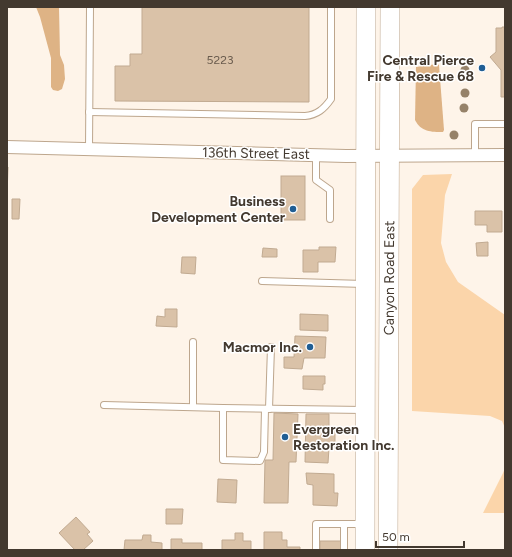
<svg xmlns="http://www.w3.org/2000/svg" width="512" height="557" font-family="Figtree,sans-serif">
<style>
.green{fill:#fbd5aa}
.water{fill:#deb385}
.building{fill:#dac2a8;stroke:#c1aa91}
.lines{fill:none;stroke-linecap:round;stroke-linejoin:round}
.service-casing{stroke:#bda68d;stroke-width:8}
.minor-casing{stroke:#bda68d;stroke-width:14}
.primary-casing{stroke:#bda68d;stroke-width:20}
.service{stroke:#fff;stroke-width:6}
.minor{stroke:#fff;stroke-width:12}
.primary{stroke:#fff;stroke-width:19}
.tree{fill:#968269}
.poi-dot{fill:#205e94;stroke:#fff;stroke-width:1.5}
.labels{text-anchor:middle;stroke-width:3;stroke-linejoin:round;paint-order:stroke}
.number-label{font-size:12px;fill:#695b4d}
.poi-label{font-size:14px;font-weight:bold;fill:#43392f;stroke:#fff;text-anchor:end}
.street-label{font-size:14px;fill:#43392f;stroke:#fff}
</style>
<rect width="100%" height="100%" fill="#fef4e9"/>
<g class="green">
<polygon points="452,174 445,195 441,243 446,262 458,282 505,315 505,428 502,421 490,416 412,411 412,189 423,175"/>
<polygon points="505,468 505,513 483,513 503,473"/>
</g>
<g class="water">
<polygon points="36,7 59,7 60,55 64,65 65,79 62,89 58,91 53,90 51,87 51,58 40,17"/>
<path d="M437 64 439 65 444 130 443 132C431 132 421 132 415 120L416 67Z"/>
</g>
<g class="building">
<polygon points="142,7 309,7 309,102 115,101 115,66 130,66 130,54 142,54"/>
<polygon points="502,27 505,27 505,97 501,97 501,70 490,57 496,52 496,28 502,28"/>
<polygon points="7,167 8,167 7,196"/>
<rect x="281" y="176" width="24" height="44"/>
<polygon points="12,199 20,199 19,219 12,219"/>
<polygon points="475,211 502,211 502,232 487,232 487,225 475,225"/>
<polygon points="488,242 488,256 477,256 476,243"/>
<polygon points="319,247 336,247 335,262 318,262 318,272 303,272 303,250 319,250"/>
<polygon points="263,248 277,249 277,257 262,257"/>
<polygon points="182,257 196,257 195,274 181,273"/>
<polygon points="165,309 177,309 177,327 156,326 157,316 165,317"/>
<polygon points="300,314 328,315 328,331 300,330"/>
<polygon points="295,336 326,337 325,358 304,358 302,369 284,368 284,357 294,357"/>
<polygon points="303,376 325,376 325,384 323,384 323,390 303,389"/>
<polygon points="274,413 298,414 296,462 289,462 288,503 264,503 265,460 273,460"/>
<polygon points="306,414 329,414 329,429 335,429 335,448 329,448 328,463 305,462"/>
<polygon points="306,473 334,474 334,493 338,493 337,506 313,505 313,485 307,484"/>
<polygon points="218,479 237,480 236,503 217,502"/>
<polygon points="166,509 183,509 182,524 166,524"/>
<polygon points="76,517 90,532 87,534 93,541 83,550 75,550 59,533"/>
<polygon points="264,532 282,532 282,540 287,540 287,547 300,547 300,550 264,550"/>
<polygon points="235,533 243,533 243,541 251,541 251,550 222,550 222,540 235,540"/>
<polygon points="143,535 151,535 151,542 162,543 162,550 124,550 125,540 142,540"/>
<polygon points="171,539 182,539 182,543 202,543 202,550 171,550"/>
<rect x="320" y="541" width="21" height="9"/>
</g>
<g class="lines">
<g class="service-casing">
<g id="service">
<path d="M89 112 305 116C317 115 324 109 331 99V7"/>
<polyline points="89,149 90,7"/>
<polyline points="316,155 316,180 330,190 330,219"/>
<polyline points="475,155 475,124 505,124"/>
<polyline points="262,281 364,284"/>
<polyline points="104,405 223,408 364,410"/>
<polyline points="193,407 193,342"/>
<polyline points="223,408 223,460 260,461 264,452 265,409"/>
<polyline points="269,409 271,347"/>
<polyline points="316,550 316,524 363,524"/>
<polyline points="344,550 344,524"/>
</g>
</g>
<g class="minor-casing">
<polyline id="minor" points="7,147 346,156 505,155"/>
</g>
<g class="primary-casing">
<g id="primary">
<polyline points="365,550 366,7"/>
<path id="s1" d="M388 550 390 7"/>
</g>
</g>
<use href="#service" class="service"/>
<use href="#minor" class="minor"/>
<use href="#primary" class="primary"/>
</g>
<g class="tree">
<circle cx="465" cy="70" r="4.5"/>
<circle cx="465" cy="93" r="4.5"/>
<circle cx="464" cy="108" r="4.5"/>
<circle cx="454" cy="135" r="4.5"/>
</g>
<g class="poi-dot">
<circle cx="482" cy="68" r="4"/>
<circle cx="293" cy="209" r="4"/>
<circle cx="310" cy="347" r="4"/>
<circle cx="285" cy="437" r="4"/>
</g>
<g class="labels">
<g class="number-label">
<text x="220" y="64">5223</text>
</g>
<g class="poi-label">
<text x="474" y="65">Central Pierce<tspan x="474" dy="16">Fire &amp; Rescue 68</tspan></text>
<text x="285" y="206">Business<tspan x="285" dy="16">Development Center</tspan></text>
<text x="302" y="352">Macmor Inc.</text>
<text x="293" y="434" text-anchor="start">Evergreen<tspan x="293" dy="16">Restoration Inc.</tspan></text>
</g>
<g class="street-label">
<text transform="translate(256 153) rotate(1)" y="5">136th Street East</text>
<text dy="5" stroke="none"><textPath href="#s1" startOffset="272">Canyon Road East</textPath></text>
</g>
</g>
<rect width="512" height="557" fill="none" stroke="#43392f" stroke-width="16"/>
<path d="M376 541v6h88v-6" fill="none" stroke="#43392f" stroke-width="2"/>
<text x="382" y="541" font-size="12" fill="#43392f" stroke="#ffffff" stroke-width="3" paint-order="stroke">50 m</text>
</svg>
